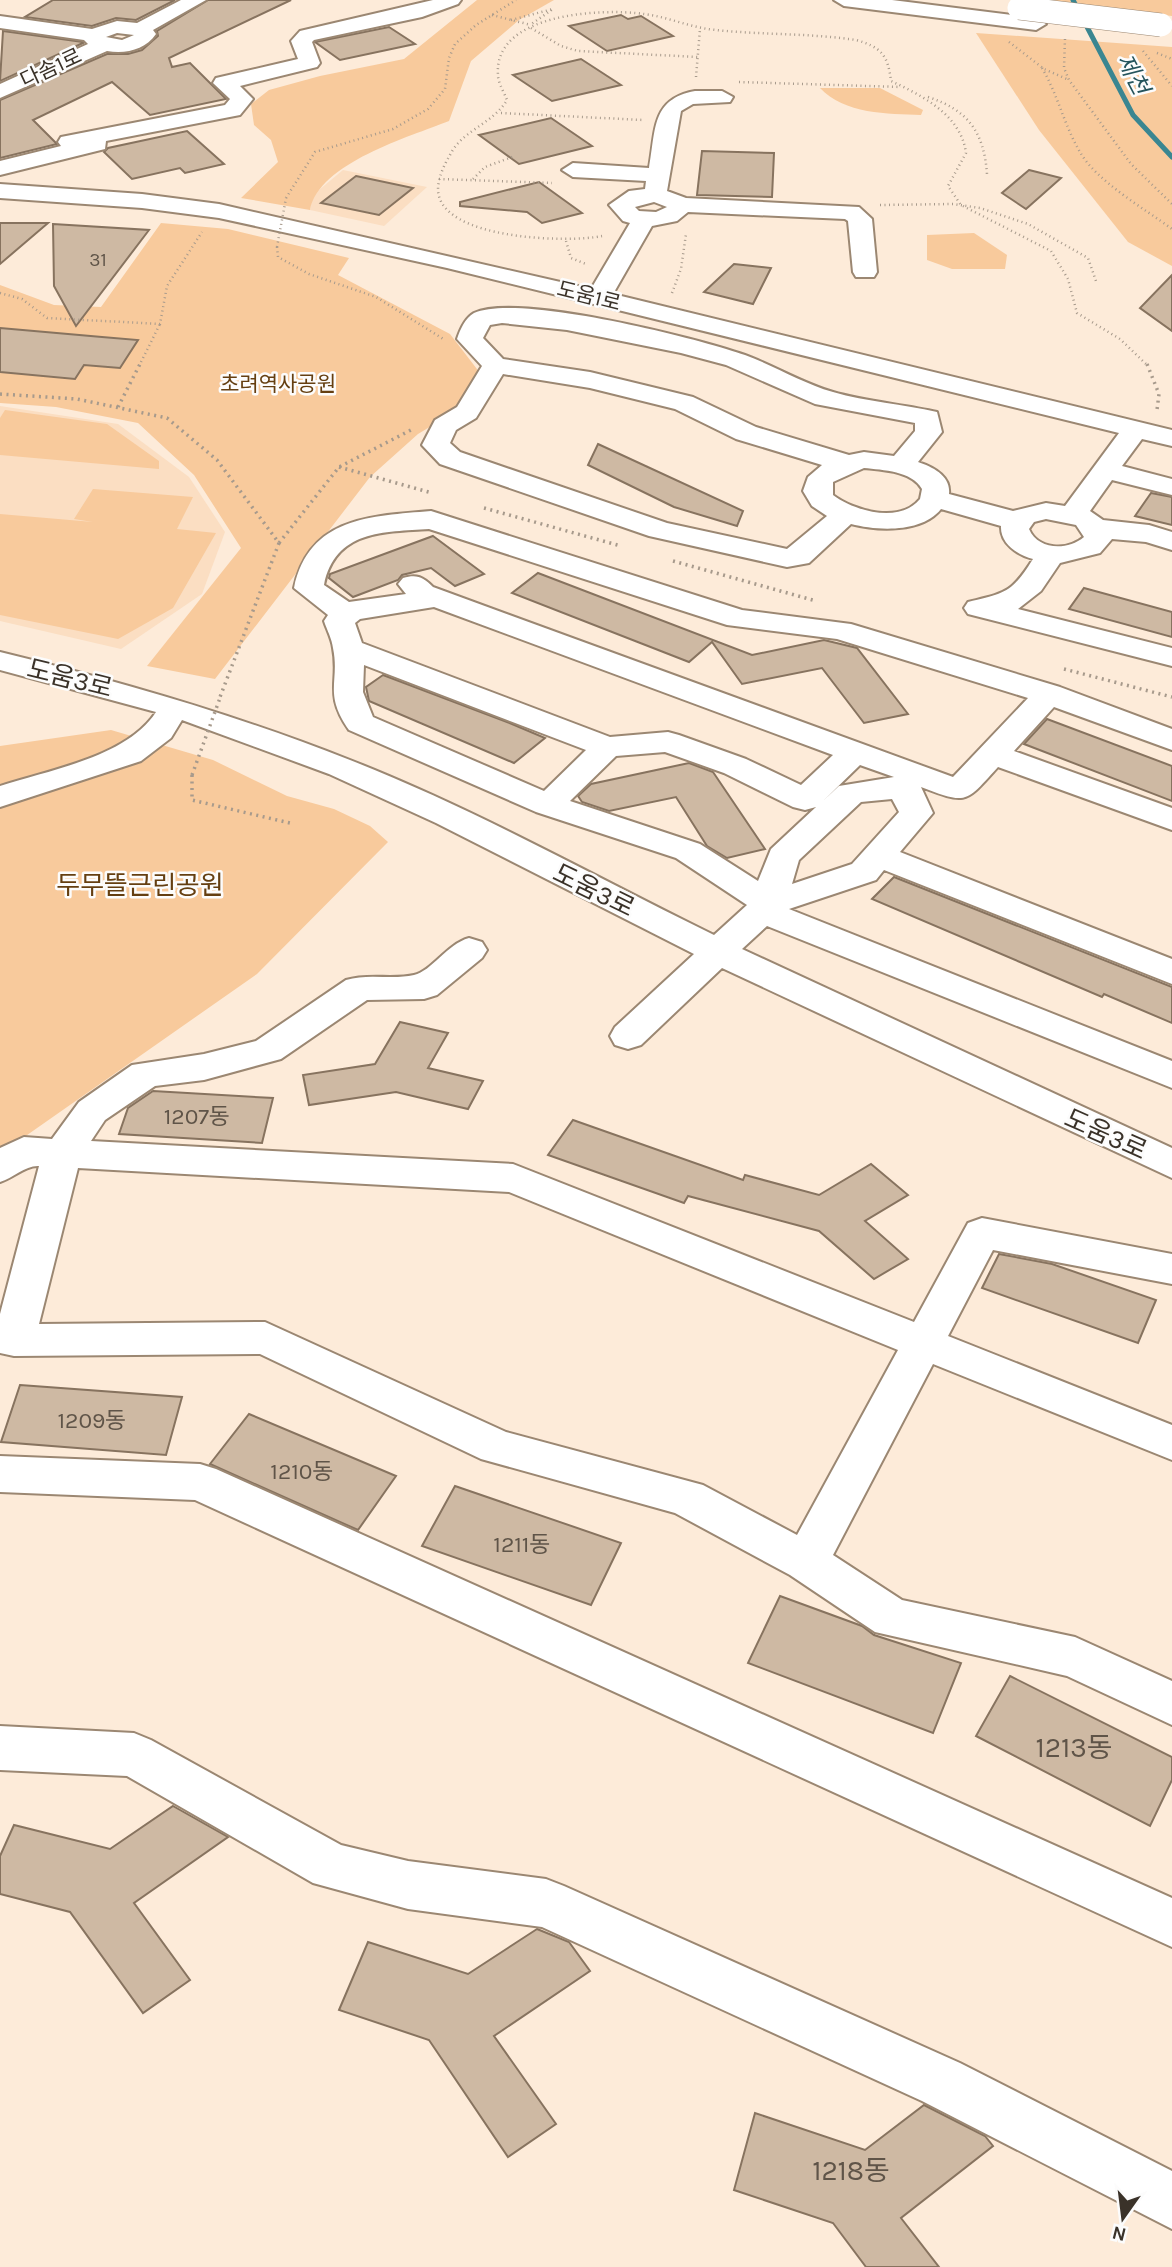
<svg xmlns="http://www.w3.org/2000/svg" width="1172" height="2267" font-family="Karla,'Noto Sans KR',sans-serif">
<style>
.built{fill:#fbdec2}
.green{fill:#f8ca9c}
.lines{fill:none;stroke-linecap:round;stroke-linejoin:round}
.stream{stroke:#3a8691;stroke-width:5}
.building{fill:#ceb9a3;stroke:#87735f;stroke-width:2}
.minor-casing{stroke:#9b8772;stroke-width:4}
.path-far1{stroke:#a79a8c;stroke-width:2.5;stroke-dasharray:1 3.5;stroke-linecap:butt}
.path{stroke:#a79a8c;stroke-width:3.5;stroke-dasharray:2 4.5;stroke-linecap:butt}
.minor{fill:#fff;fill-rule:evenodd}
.minor-bridge-casing{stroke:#9b8772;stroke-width:24;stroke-linecap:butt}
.path-bridge-far1{stroke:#a79a8c;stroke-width:2.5;stroke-dasharray:1 3.5;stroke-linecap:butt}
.path-bridge{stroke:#a79a8c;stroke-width:3.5;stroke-dasharray:2 4.5;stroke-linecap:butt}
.minor-bridge{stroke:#fff;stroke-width:23}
.labels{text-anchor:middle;stroke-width:5;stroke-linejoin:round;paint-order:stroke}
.far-number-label{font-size:19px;fill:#5f5448}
.far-street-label{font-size:21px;fill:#3a3229;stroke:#fcfcfc}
.far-park-label{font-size:21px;fill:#653f11;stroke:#fcfcfc}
.far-water-label{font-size:23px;font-style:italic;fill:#25545c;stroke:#fcfcfc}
.number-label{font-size:23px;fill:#5f5448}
.street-label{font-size:26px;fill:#3a3229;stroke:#fcfcfc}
.park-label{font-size:26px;fill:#653f11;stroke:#fcfcfc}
.near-number-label{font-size:28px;fill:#5f5448}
</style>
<rect width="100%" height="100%" fill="#fdebd9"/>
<g class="built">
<polygon points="343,170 427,187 384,226 310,210 313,195"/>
<polygon points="0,406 118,424 189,477 225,532 202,594 121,649 0,621"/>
</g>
<g class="green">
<path d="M477 0H554L519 20 471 61 449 121C409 137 319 163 310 210L241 198 278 162 271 140 254 125 251 104 269 90 320 76 404 59Z"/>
<polygon points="1036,0 1172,0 1172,16"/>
<polygon points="976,33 1172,47 1172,266 1128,242 1039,130"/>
<path d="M820 88H880L923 110 921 115C888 114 844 114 820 88Z"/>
<polygon points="161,223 228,229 349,258 338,275 450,334 480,373 463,407 418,434 370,477 215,679 147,666 241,548 194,475 138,423 56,407 0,403 0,285 54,305 101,307"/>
<polygon points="974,233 1007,255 1005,269 952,269 927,260 927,235"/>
<polygon points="5,410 107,424 159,461 159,469 0,455 0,418"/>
<polygon points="93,489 193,497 177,529 216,533 173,608 118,639 0,615 0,514 93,522 74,519"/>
<polygon points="111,730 213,760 287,796 334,809 370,826 388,842 257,974 0,1154 0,746"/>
</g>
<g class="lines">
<polyline class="stream" points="1073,0 1133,115 1172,157"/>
</g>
<g class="building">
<polygon points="53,0 175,0 136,20 116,18 92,26 25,17"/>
<polygon points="208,0 291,0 169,58 172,67 190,63 226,99 150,115 112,82 33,120 57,144 0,158 0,100 107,54 128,54 142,50 158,36 157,31"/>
<polygon points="621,15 628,19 641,16 673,36 607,51 569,26"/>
<polygon points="389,27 415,44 340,60 315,42"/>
<polygon points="3,31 83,42 83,43 0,81"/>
<polygon points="581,59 621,85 552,101 513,75"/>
<polygon points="551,118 592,146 519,164 479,135"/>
<polygon points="187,131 224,164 185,173 180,168 132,179 104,152 108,148"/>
<polygon points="702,151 774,153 772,197 697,195"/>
<polygon points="1029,170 1061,178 1026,209 1002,193"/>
<polygon points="356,176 413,188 379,215 321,203"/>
<polygon points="539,182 582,213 542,223 527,212 460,206 460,202"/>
<polygon points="0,223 48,223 0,264"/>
<polygon points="53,224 149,230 76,326 54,286"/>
<polygon points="734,264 771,268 753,304 704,292"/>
<polygon points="1172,275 1172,331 1140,308"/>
<polygon points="0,328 102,337 138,340 120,368 84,365 75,379 0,372"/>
<polygon points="598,444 743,511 737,526 674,507 588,465"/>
<polygon points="1151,493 1172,497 1172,525 1135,516"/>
<polygon points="433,536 484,574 455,586 431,568 402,575 398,580 353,597 329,578 330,574"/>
<polygon points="538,573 752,655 824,640 857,648 908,714 864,723 822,668 742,684 712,642 689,662 512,593"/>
<polygon points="1084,588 1172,612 1172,637 1069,609"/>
<polygon points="383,675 512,724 545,738 514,763 369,701 366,687"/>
<polygon points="1047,719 1172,766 1172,801 1024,744"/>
<polygon points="689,763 713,772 765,849 727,858 707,846 676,797 609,811 582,802 578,796 591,784"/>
<polygon points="894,877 1172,987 1172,1023 1104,994 1102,997 872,899"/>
<polygon points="400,1022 448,1033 428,1068 483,1081 468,1109 396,1092 309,1105 303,1075 375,1064"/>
<polygon points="153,1091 273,1098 262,1143 119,1134 128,1108"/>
<polygon points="573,1120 743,1180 745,1175 819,1195 871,1164 908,1195 865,1221 908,1259 874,1279 819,1231 688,1196 684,1203 548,1155"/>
<polygon points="999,1254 1052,1264 1156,1300 1138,1343 982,1288"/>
<polygon points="20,1385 182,1397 166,1455 1,1442"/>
<polygon points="249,1414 396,1476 358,1530 210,1464"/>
<polygon points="455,1486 621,1543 591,1605 422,1546"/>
<polygon points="780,1596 862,1626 874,1635 961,1663 933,1733 748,1663"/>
<polygon points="1010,1676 1172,1757 1172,1780 1150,1826 976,1736"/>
<polygon points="173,1806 228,1837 134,1903 190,1980 143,2013 70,1912 0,1894 0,1856 14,1825 110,1849"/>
<polygon points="537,1929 569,1942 590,1971 494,2036 556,2124 508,2157 429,2040 339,2010 368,1942 468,1974"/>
<polygon points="924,2105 985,2136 993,2146 901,2218 939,2267 866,2267 833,2223 734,2190 755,2113 865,2150"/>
</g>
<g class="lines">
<g class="minor-casing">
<g id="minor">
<path d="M181 0H206L153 30 156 34C145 50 126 54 107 51L0 98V84L88 44 84 40 0 28V16L92 29 117 21 137 23ZM117 33 134 35 122 40 106 37Z"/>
<polygon points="433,0 461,0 458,4 422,17 314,40 312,42 320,63 317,67 240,86 253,99 240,115 106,141 105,149 0,175 0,161 61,146 58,142 61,137 225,105 230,99 213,83 216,78 298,59 291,41 300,31"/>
<polygon points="834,0 892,0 1036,18 1046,24 1036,30 844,6"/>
<path d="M695 91H722L733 97 730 102 693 104 681 111 667 191 686 198 859 207 872 219 877 272 874 277H856L853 272 848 221 845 219 688 212 677 221 652 226 613 294 1172 430V446L1142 439 1122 466 1172 479V495L1112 480 1090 511 1103 520 1149 525 1172 532V550L1146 542 1112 539 1100 553 1060 563 1041 591 1018 609 1172 648V666L968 614 964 608 968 602C1005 593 1011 594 1033 559 1017 555 1000 543 1001 526L941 509C922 533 878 531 851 524L809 563 787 567 649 536 440 464 422 445 435 420 457 407 482 366 457 339C460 330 465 318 474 313 518 293 697 338 745 355 775 366 802 383 833 392 867 402 903 404 937 412L942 432 918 462C933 467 951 476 949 494L1013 511 1046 503 1065 506 1119 433 447 268 219 218 142 208 0 198V184L142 194 219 204 591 289 630 223 623 221 609 205 629 191 645 189 646 181 573 177 562 170 573 163 649 168C656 130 651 99 695 91ZM654 202 667 207 656 212 639 211 635 207ZM502 323 567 330 681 353 726 365 815 404 915 423V431L894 456 864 452 849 455 756 427 693 397 590 372 503 359 483 338 490 325ZM503 374 590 388 675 409 736 439 822 465 808 477 803 491 812 506 827 516 787 549 667 523 460 452 450 443 456 430 476 418ZM864 468C883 470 912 471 922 489L920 499C900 524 854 511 833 495V482ZM1046 519 1076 525 1084 537C1067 551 1038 550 1029 529L1034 522Z"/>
<path d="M431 511 742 610 851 624 1060 687 1172 729V750L1054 707 1014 751 1172 808V830L998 767C965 803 968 805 921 787L933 813 900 852 1172 959V984L884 870 876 880 789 909 1172 1061V1088L767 926 742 949 1172 1148V1178L722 968 641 1045 628 1049 615 1045 610 1036 615 1027 694 954 436 823 329 774 182 720 171 738 141 761 0 807V786C49 770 127 757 156 712L0 670V652C119 681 236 715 350 760 475 809 594 876 714 935L747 905 676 858 536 812 349 730C323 693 340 682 333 648 332 639 327 630 324 621L328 615 294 588C309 517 371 516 431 511ZM429 529 727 625 837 639 1028 698 953 777 433 587C423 577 417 574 403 578L398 584 406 594 349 602 324 585C335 530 384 532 429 529ZM434 607 833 755 801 785 746 759 679 735 668 732 610 737 362 643 355 623 360 619ZM364 665 586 750 544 791 373 717 363 692ZM665 752 724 773 793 807 805 810 816 807 771 849 758 881 700 844 570 801 616 756ZM860 765 894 777 839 786 823 801ZM892 799 899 812 852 864 792 884 799 860 861 802Z"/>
<path d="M469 938 482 942 487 950 482 958 437 995 424 999 367 1000 281 1059 204 1080 155 1086 105 1120 91 1141 513 1164 914 1322 968 1223 982 1218 1172 1254V1284L993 1250 948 1336 1172 1425V1460L933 1364 833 1555 902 1600 1075 1637 1172 1681V1725L1067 1676 875 1632 790 1575 675 1513 481 1459 260 1354 14 1356 0 1353V1314L39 1166C26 1165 13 1178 0 1182V1148L24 1137 52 1139 79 1102 132 1065 204 1054 256 1041 346 980C368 973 392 980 414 975 432 971 447 944 469 938ZM78 1168 509 1192 898 1350 797 1535 703 1485 506 1432 265 1322 39 1324Z"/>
<polygon points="0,1456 200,1464 216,1469 1172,1898 1172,1947 195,1500 0,1492"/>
<polygon points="0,1726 134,1733 151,1740 341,1845 408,1861 546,1879 564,1886 960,2063 1172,2171 1172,2229 922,2101 542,1927 408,1909 313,1883 127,1776 0,1770"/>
</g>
</g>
<g class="path-far1">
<polyline points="492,15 531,25"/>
<polyline points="511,20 553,9 530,25"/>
<polyline points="531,28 561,46 578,51 698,57"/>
<polyline points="1065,39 1064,68 1069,80 1131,164 1172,204"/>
<polyline points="1009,42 1044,69 1069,80"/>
<polyline points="1143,51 1172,86"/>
<polyline points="1157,53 1172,59"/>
<path d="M1042 68C1058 95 1064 125 1080 152 1096 181 1145 209 1172 229"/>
<polyline points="696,77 700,29"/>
<polyline points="739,82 901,87"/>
<path d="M928 97C968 110 984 132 987 174"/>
<polyline points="501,113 643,120"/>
<polyline points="439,179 552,183"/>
<polyline points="473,179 485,167 515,156"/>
<polyline points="286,198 315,152 393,129 428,109 445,89 449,58 455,44 476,25 516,0"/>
<polyline points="880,205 953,204 980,208 1028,224 1088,258 1096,281"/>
<path d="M602 236C569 243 440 240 438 190 438 178 444 165 450 155 462 130 493 124 507 100 504 92 498 83 498 75 493 13 602 8 644 14 669 17 691 28 716 30 763 35 809 33 856 40 881 47 888 55 891 81 923 96 961 115 966 153L948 186 961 205 1051 251 1068 279 1077 313 1120 339 1148 366"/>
<polyline points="566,241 571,258 586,264"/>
<polyline points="277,247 278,257 309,274 376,297 445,340"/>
<polyline points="0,293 22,299 47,318 160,324 167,286 202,232"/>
<polyline points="672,293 681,269 686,234"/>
<polyline points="139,366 160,324"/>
</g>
<g class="path">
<polyline points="1147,364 1159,394 1157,410"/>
<polyline points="0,394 77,399 167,418 217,460 279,543 220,697"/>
<polyline points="118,407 140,364"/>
<polyline points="339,467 432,493"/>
<polyline points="484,508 621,546"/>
<polyline points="279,543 339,467 411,430"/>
<polyline points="673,561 816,601"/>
<polyline points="1064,669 1172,697"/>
<polyline points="192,775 192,800 294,824"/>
</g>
<use href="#minor" class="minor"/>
<g class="minor-bridge-casing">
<polyline id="minor-bridge" points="1019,8 1161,25"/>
</g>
<polyline class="path-bridge-far1" points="277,247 286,198"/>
<polyline class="path-bridge" points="192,775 220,698"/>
<use href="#minor-bridge" class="minor-bridge"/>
</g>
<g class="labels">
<g class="far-number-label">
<text x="98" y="266">31</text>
</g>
<g class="far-street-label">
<text transform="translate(51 68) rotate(-25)" y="7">다솜1로</text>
<text transform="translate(589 296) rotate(14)" y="7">도움1로</text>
</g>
<g class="far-park-label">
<text x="278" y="391">초려역사공원</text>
</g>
<g class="far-water-label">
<text transform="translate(1133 74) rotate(62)" y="8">제천</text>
</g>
<g class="number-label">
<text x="197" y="1124">1207동</text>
<text x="92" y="1428">1209동</text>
<text x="302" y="1479">1210동</text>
<text x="522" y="1552">1211동</text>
</g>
<g class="street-label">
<text transform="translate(70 678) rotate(14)" y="9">도움3로</text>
<text transform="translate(594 890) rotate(26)" y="9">도움3로</text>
<text transform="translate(1106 1134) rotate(24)" y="9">도움3로</text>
</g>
<g class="park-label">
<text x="140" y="894">두무뜰근린공원</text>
</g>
<g class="near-number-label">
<text x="1074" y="1757">1213동</text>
<text x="851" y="2180">1218동</text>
</g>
</g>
<g transform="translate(1123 2218) rotate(194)" stroke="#fcfcfc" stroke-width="5" paint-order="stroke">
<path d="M0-5L12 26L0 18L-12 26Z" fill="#3a3229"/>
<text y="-10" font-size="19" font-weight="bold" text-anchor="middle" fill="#3a3229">N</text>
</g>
</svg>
